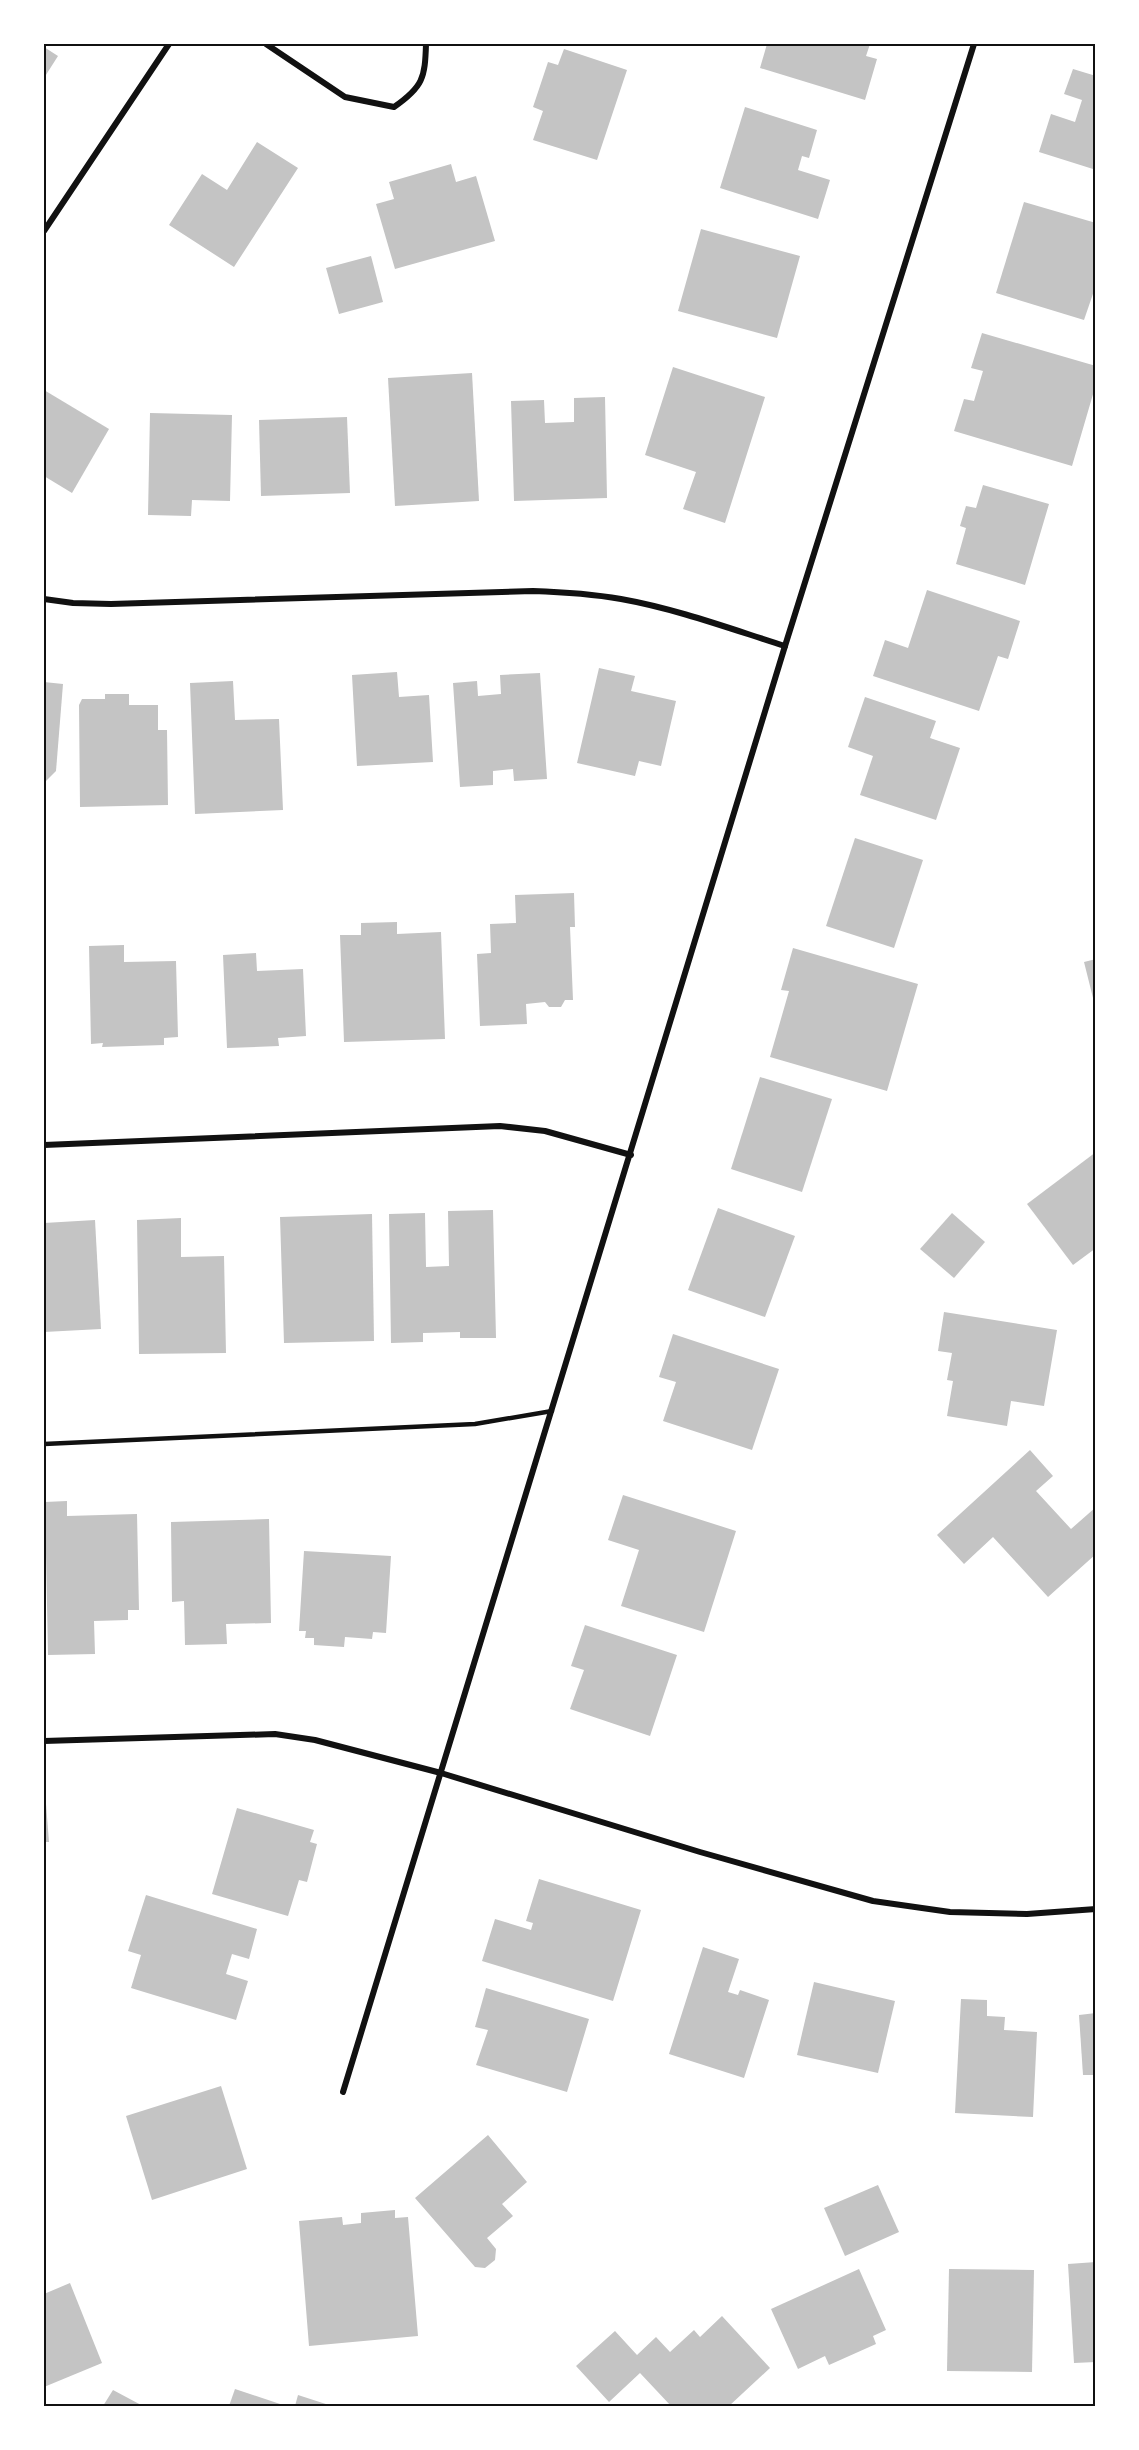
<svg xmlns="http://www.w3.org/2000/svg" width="1139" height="2450" font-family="Karla,sans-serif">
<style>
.building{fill:#c4c4c4}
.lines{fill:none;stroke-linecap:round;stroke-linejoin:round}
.service{stroke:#111;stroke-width:4.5}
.minor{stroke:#111;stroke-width:6}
.neatline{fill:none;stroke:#111;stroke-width:2}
</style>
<rect width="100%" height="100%" fill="#fff"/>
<g class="building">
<polygon points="767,44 870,44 866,56 877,59 865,100 760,68"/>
<polygon points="44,47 58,56 44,78"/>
<polygon points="564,49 627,70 597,160 533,140 543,111 533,107 548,62 558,65"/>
<polygon points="1073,69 1096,76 1096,163 1093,169 1039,152 1051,114 1075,122 1082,100 1064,94"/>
<polygon points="745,107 817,130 809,158 802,156 798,170 830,180 818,219 720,188"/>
<polygon points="257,142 298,168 234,267 169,225 202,174 227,190"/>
<polygon points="451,164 456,182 476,176 495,241 395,269 376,204 394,199 389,182"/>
<polygon points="1024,202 1096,223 1096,285 1084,320 996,293"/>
<polygon points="701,229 800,256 777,338 678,311"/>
<polygon points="371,256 383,302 339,314 326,268"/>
<polygon points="982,333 1096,366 1096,384 1072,466 954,431 964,399 974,401 983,371 971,368"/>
<polygon points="673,367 765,397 725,523 683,509 696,472 645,455"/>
<polygon points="472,373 479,501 395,506 388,378"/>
<polygon points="44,390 109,429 72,493 44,476"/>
<polygon points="605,397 607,498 514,501 511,401 544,400 545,423 574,422 574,398"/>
<polygon points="150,413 232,415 230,501 192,500 191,516 148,515"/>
<polygon points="347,417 350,493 261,496 259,420"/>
<polygon points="983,485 1049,504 1025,585 956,564 966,528 960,526 966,506 976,508"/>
<polygon points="927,590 1020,621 1008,659 998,656 979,711 873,676 885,640 908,648"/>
<polygon points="599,668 635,676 631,691 676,701 661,766 639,761 635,776 577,763"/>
<polygon points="397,672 399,697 429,695 433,762 357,766 352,675"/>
<polygon points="540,673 547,779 514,781 513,769 493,771 493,785 460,787 453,683 477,681 478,696 501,694 500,675"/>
<polygon points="233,681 235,720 279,719 283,810 195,814 190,683"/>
<polygon points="44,682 63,684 56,771 46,781 44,781"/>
<polygon points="105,694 129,694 129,705 158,705 158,730 167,730 168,805 80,807 79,705 82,699 105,699"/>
<polygon points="865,697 936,721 930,738 960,748 936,820 860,795 873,756 848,747"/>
<polygon points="855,838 923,860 894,948 826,926"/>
<polygon points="574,893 575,927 570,927 573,1000 565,1000 561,1007 549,1007 545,1002 526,1004 527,1024 480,1026 477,954 491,953 490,924 516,923 515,895"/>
<polygon points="397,922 397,934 441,932 445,1039 344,1042 340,935 361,935 361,923"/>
<polygon points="124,945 124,962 176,961 178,1037 164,1038 164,1045 102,1047 103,1043 91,1044 89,946"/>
<polygon points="793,948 918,984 887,1091 770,1057 789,991 781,990"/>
<polygon points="256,953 257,971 303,969 306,1036 278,1038 279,1046 227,1048 223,955"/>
<polygon points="1096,959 1096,1006 1095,1006 1084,962"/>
<polygon points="760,1077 832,1099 802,1192 731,1169"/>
<polygon points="1096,1152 1096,1248 1073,1265 1027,1204"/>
<polygon points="718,1208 795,1236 765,1317 688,1290"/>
<polygon points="493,1210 496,1338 460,1338 460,1332 423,1333 423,1342 391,1343 389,1214 425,1213 426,1267 449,1266 448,1211"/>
<polygon points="952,1213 985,1242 954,1278 920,1249"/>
<polygon points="372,1214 374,1341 284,1343 280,1217"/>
<polygon points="181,1218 181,1257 224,1256 226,1353 139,1354 137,1220"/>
<polygon points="95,1220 101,1329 44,1332 44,1223"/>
<polygon points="944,1312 1057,1330 1044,1406 1011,1401 1007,1426 947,1416 953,1381 947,1380 952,1353 938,1351"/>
<polygon points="673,1334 779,1369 752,1450 663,1421 676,1382 659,1377"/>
<polygon points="1030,1450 1053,1476 1036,1491 1071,1529 1096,1507 1096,1554 1048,1597 993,1537 964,1564 937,1535"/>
<polygon points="623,1495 736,1531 704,1632 621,1606 639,1550 608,1540"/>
<polygon points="67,1501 67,1516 137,1514 139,1610 128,1610 128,1620 94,1621 95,1654 48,1655 45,1502"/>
<polygon points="269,1519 271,1623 226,1624 227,1644 185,1645 184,1601 172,1602 171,1522"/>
<polygon points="304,1551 391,1556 386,1633 373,1632 372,1639 345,1637 344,1647 314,1645 314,1638 305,1638 306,1631 299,1631"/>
<polygon points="585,1625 677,1655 650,1736 570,1709 584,1670 571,1666"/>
<polygon points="44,1804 46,1804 49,1842 44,1842"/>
<polygon points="237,1808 314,1830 310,1842 317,1844 307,1882 299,1880 288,1916 212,1894"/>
<polygon points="539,1879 641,1910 613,2001 482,1961 495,1919 531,1930 533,1923 526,1921"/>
<polygon points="146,1895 257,1929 249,1959 232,1954 226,1974 248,1981 236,2020 131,1988 141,1955 128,1951"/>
<polygon points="703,1947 739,1959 728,1992 738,1995 740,1990 769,2000 744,2078 669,2054"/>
<polygon points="814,1982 895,2001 878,2073 797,2055"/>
<polygon points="486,1988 589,2019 567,2092 476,2065 488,2030 475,2027"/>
<polygon points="961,1999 987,2000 987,2016 1005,2017 1004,2030 1037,2032 1033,2117 955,2113"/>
<polygon points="1096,2013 1096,2075 1083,2075 1079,2015"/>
<polygon points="221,2086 247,2169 152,2200 126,2116"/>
<polygon points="488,2135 527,2182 502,2204 513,2216 487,2238 496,2249 495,2260 485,2268 475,2267 415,2198"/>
<polygon points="878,2185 899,2232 845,2256 824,2208"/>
<polygon points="395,2210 395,2218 408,2217 418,2336 309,2346 299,2221 342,2217 343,2225 361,2223 361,2213"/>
<polygon points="1096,2262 1096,2362 1074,2363 1068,2264"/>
<polygon points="859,2269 886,2330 873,2336 876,2344 829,2365 825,2356 798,2369 771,2309"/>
<polygon points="949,2269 1034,2270 1032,2372 947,2371"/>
<polygon points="70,2283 102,2363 44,2387 44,2294"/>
<polygon points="722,2316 770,2368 729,2406 671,2406 640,2373 609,2402 576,2366 615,2331 637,2355 656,2337 670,2352 694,2330 700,2337"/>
<polygon points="235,2389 286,2406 229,2406"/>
<polygon points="113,2390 143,2406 103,2406"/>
<polygon points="298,2395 332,2406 295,2406"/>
</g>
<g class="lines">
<polyline class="service" points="44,1444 475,1424 552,1411"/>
<g class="minor">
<path d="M266 44 345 97 394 107C423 87 425 78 426 44"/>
<polyline points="44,231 169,44"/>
<path d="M44 599 73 603 111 604 533 591C563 592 592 594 621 599 677 609 731 629 785 646"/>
<polyline points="44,1145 500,1126 545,1131 631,1155"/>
<polyline points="44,1741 275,1734 315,1740 441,1773 700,1852 873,1901 950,1912 1027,1914 1096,1909"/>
<polyline points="343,2092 785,646 974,44"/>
</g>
</g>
<rect width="1139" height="2450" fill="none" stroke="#ffffff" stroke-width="90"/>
<rect x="45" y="45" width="1049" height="2360" class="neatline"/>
</svg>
